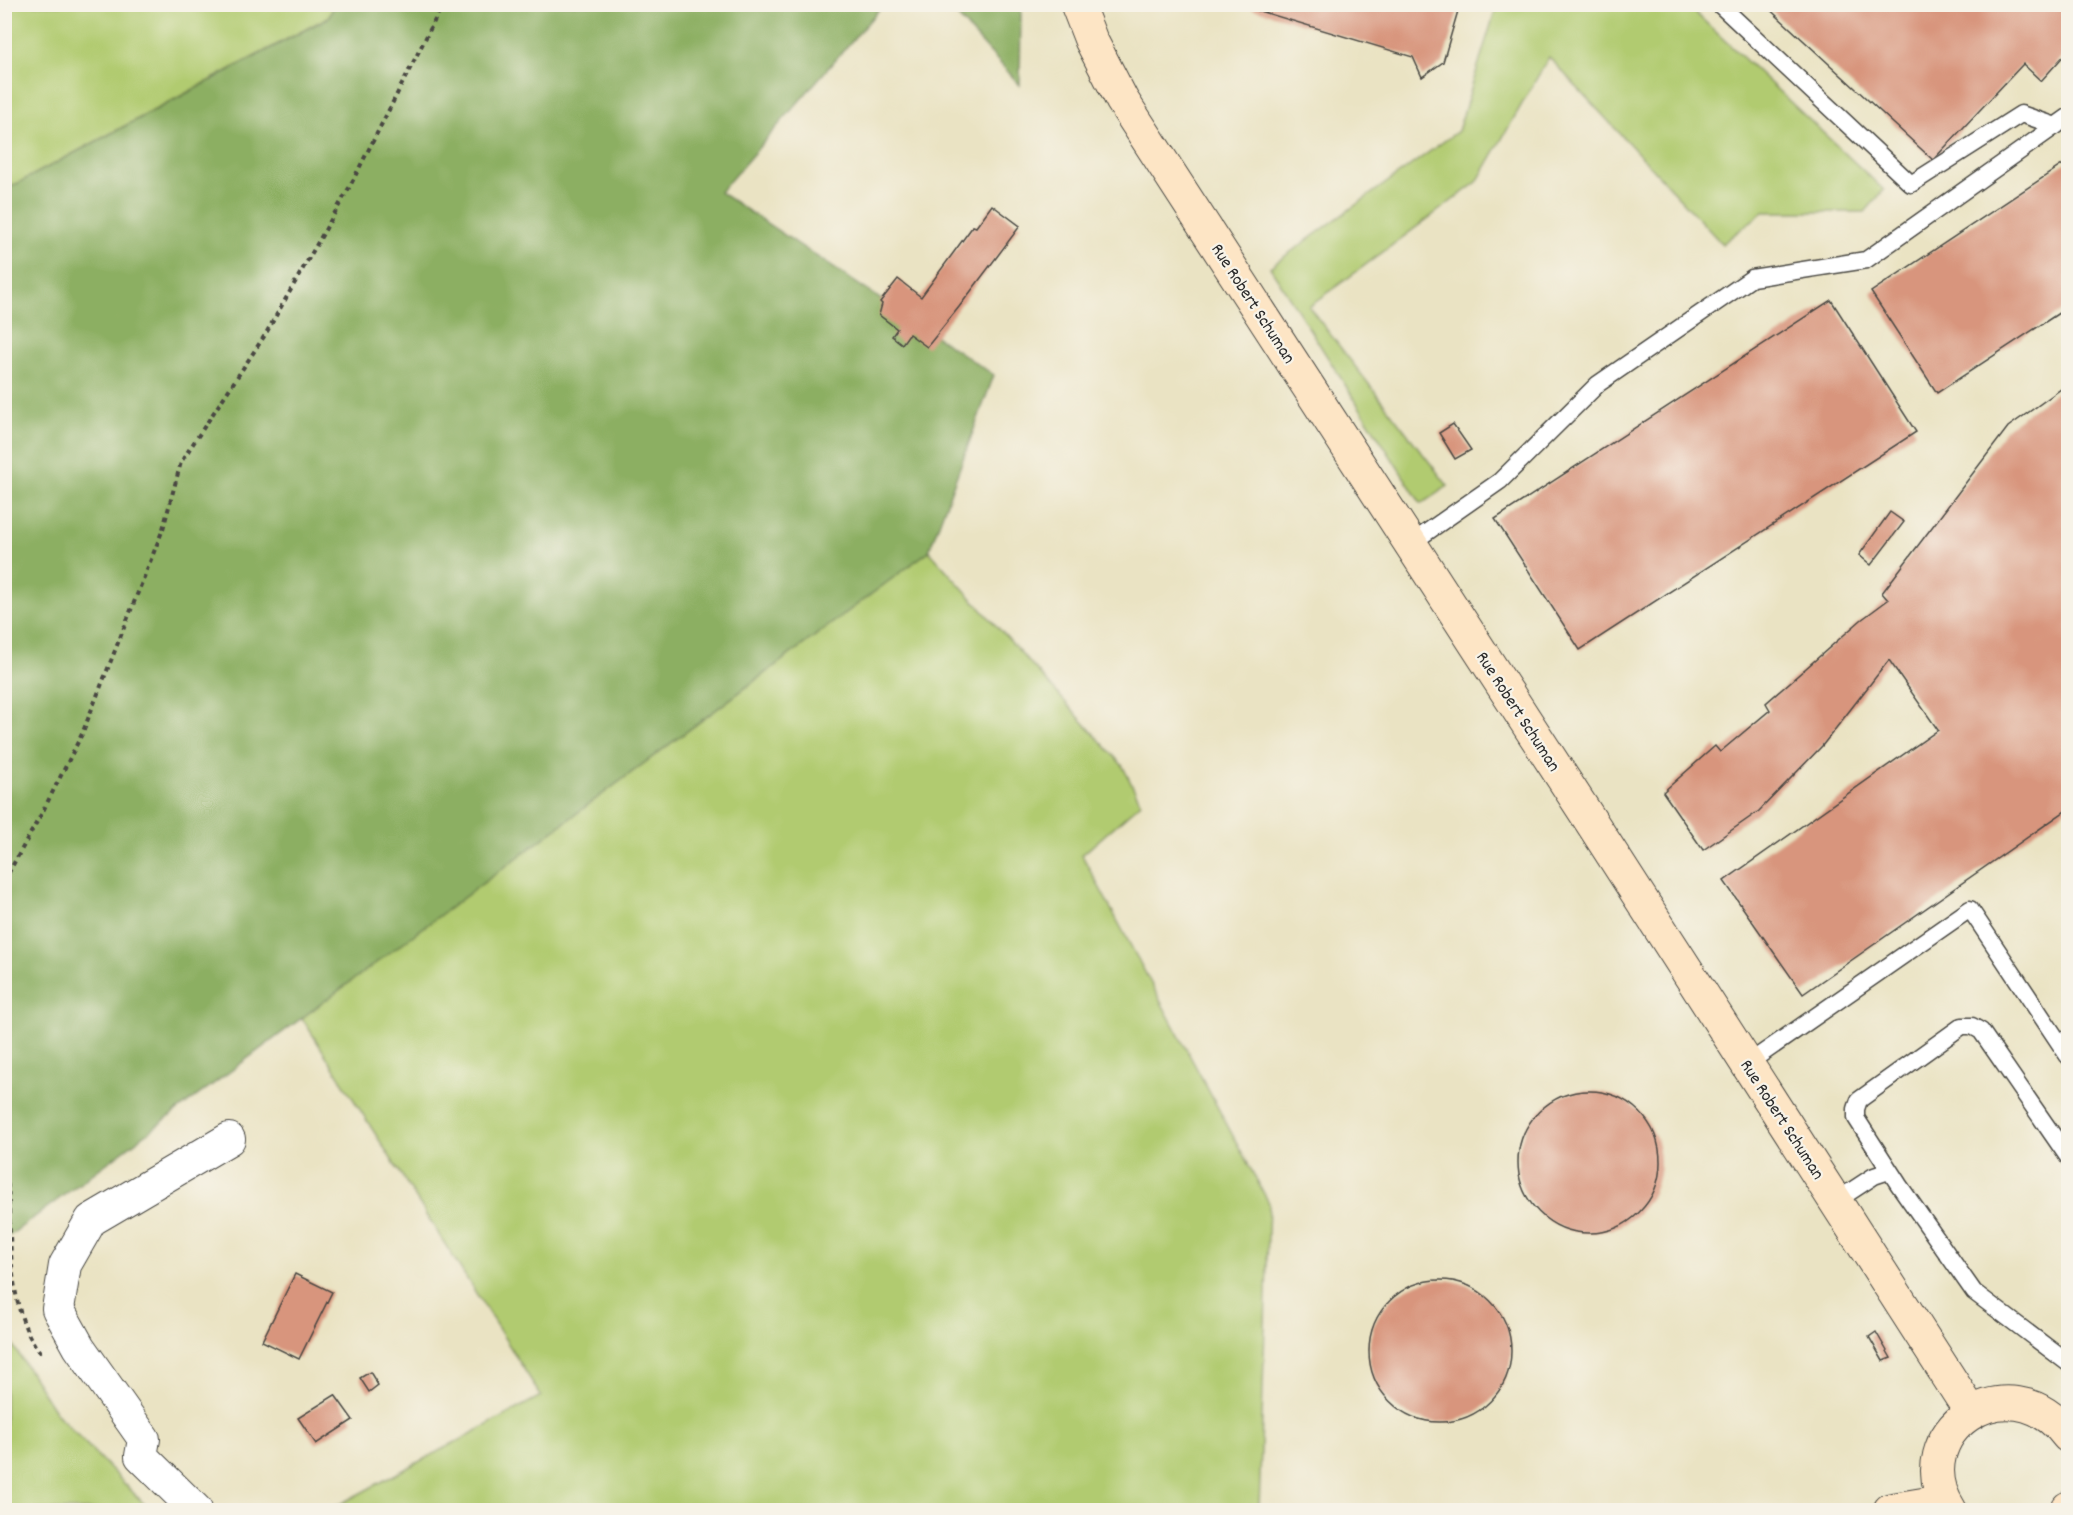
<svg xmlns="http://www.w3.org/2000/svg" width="2073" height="1515" font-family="Dekko,sans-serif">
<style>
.green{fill:#b1cb70;stroke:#6e7b4e;stroke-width:1.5}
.forest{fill:#8caf62;stroke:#5c6d46;stroke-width:1.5}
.building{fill:#d8957d}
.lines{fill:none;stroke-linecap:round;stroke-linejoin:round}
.lane-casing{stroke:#484742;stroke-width:19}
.street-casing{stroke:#484742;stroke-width:34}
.secondary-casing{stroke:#484742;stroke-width:35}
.path{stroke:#484742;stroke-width:4;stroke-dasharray:4.5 4.5;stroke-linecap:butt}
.lane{stroke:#fff;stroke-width:16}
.street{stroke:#fff;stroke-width:32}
.secondary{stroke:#fde5c5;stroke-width:33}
.labels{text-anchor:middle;stroke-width:4.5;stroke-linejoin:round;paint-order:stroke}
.street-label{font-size:18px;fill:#2b2b2b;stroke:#f7f3e8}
</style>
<rect width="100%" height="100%" fill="#f7f3e8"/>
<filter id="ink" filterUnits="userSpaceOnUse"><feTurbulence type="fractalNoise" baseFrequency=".0167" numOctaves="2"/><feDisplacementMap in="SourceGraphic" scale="12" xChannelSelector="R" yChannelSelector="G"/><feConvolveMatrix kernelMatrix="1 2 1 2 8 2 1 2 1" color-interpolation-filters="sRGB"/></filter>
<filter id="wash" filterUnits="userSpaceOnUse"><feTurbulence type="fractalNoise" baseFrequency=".008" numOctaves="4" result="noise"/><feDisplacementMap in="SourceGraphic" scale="24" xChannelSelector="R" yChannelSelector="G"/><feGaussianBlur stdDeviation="1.35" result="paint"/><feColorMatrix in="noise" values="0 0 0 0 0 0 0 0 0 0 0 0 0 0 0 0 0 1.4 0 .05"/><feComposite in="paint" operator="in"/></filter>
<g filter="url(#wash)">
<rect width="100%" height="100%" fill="#eae3c3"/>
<g class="green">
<polygon points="5,5 335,5 328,17 5,190"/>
<polygon points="1497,5 1687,5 1884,190 1865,212 1763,212 1722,244 1549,57 1477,182 1309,307 1448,486 1421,504 1270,267 1458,131"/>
<polygon points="929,551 1122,765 1141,803 1082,855 1269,1203 1259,1510 329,1510 541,1396 302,1018"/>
<polygon points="5,1333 57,1414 150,1510 5,1510"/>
</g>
<g class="forest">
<polygon points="335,5 883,5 720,192 994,375 929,551 5,1239 5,190 328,18"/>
<polygon points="947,5 1021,5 1020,85"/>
</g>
<g id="blocks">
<g class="building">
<polygon points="1236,4 1460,4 1443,62 1422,77 1413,57"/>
<polygon points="1764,4 2068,4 2068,51 2041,81 2023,64 1933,160"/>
<polygon points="2068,161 2068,307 1937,393 1871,292"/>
<polygon points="992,205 1020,226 959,307 927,347 909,334 902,344 892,336 897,329 879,315 882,304 880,302 898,279 921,297 973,226 976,227"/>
<polygon points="1831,300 1916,432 1580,650 1495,519"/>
<polygon points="2068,384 2068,809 1803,994 1724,881 1938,730 1889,660 1822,746 1759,811 1703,850 1663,792 1715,746 1720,752 1770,710 1766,703 1861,620 1888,600 1882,593 2008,427"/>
<polygon points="1453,424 1471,450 1455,459 1439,433"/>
<polygon points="1890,512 1904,522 1871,565 1859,555"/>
<circle cx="1589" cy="1162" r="71"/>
<polygon points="295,1274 332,1292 299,1359 262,1341"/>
<circle cx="1440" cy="1351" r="71"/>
<polygon points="1876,1332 1891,1358 1883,1361 1869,1337"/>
<polygon points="370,1372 378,1385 369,1392 360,1378"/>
<polygon points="335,1395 353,1420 316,1444 298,1418"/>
</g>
</g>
</g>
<g filter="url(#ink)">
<use href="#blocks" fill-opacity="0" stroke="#484742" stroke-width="1.5"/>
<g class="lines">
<g class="lane-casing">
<g id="lane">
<polyline points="1719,4 1911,184 2021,114 2056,126"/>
<polyline points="1410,544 1500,481 1598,384 1752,278 1866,260 2068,117"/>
<polyline points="1747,1064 1970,909 2068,1056"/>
<polyline points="2068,1157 1981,1031 1972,1026 1962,1026 1859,1100 1856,1109 1856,1118 1899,1185 1974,1292 2068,1363"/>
<polyline points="1836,1201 1874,1176 1889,1171"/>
</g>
</g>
<g class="street-casing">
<polyline id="street" points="196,1510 141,1456 144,1439 79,1347 58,1309 65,1265 91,1220 229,1139"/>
</g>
<g class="secondary-casing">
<g id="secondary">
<polyline points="1077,4 1091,40 1122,100 1592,823 1971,1412"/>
<polyline points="1890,1510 1944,1501"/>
<path d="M1950 1510C1901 1434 2009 1357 2068 1436"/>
<polyline points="2067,1510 2068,1508"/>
</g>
</g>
<g class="path">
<polyline points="4,881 43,811 82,734 163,529 181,462 265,335 349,188 443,4"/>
<path d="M4 1175 8 1186C11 1235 7 1317 42 1354"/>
</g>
<use href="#lane" class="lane"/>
<use href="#street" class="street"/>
<use href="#secondary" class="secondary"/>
</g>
</g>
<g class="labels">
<g class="street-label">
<text transform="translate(1254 303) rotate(57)" y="6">Rue Robert Schuman</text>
<text transform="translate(1519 711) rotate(57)" y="6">Rue Robert Schuman</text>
<text transform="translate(1783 1119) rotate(57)" y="6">Rue Robert Schuman</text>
</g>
</g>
<rect width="2073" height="1515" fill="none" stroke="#f7f3e8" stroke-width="24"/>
</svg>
